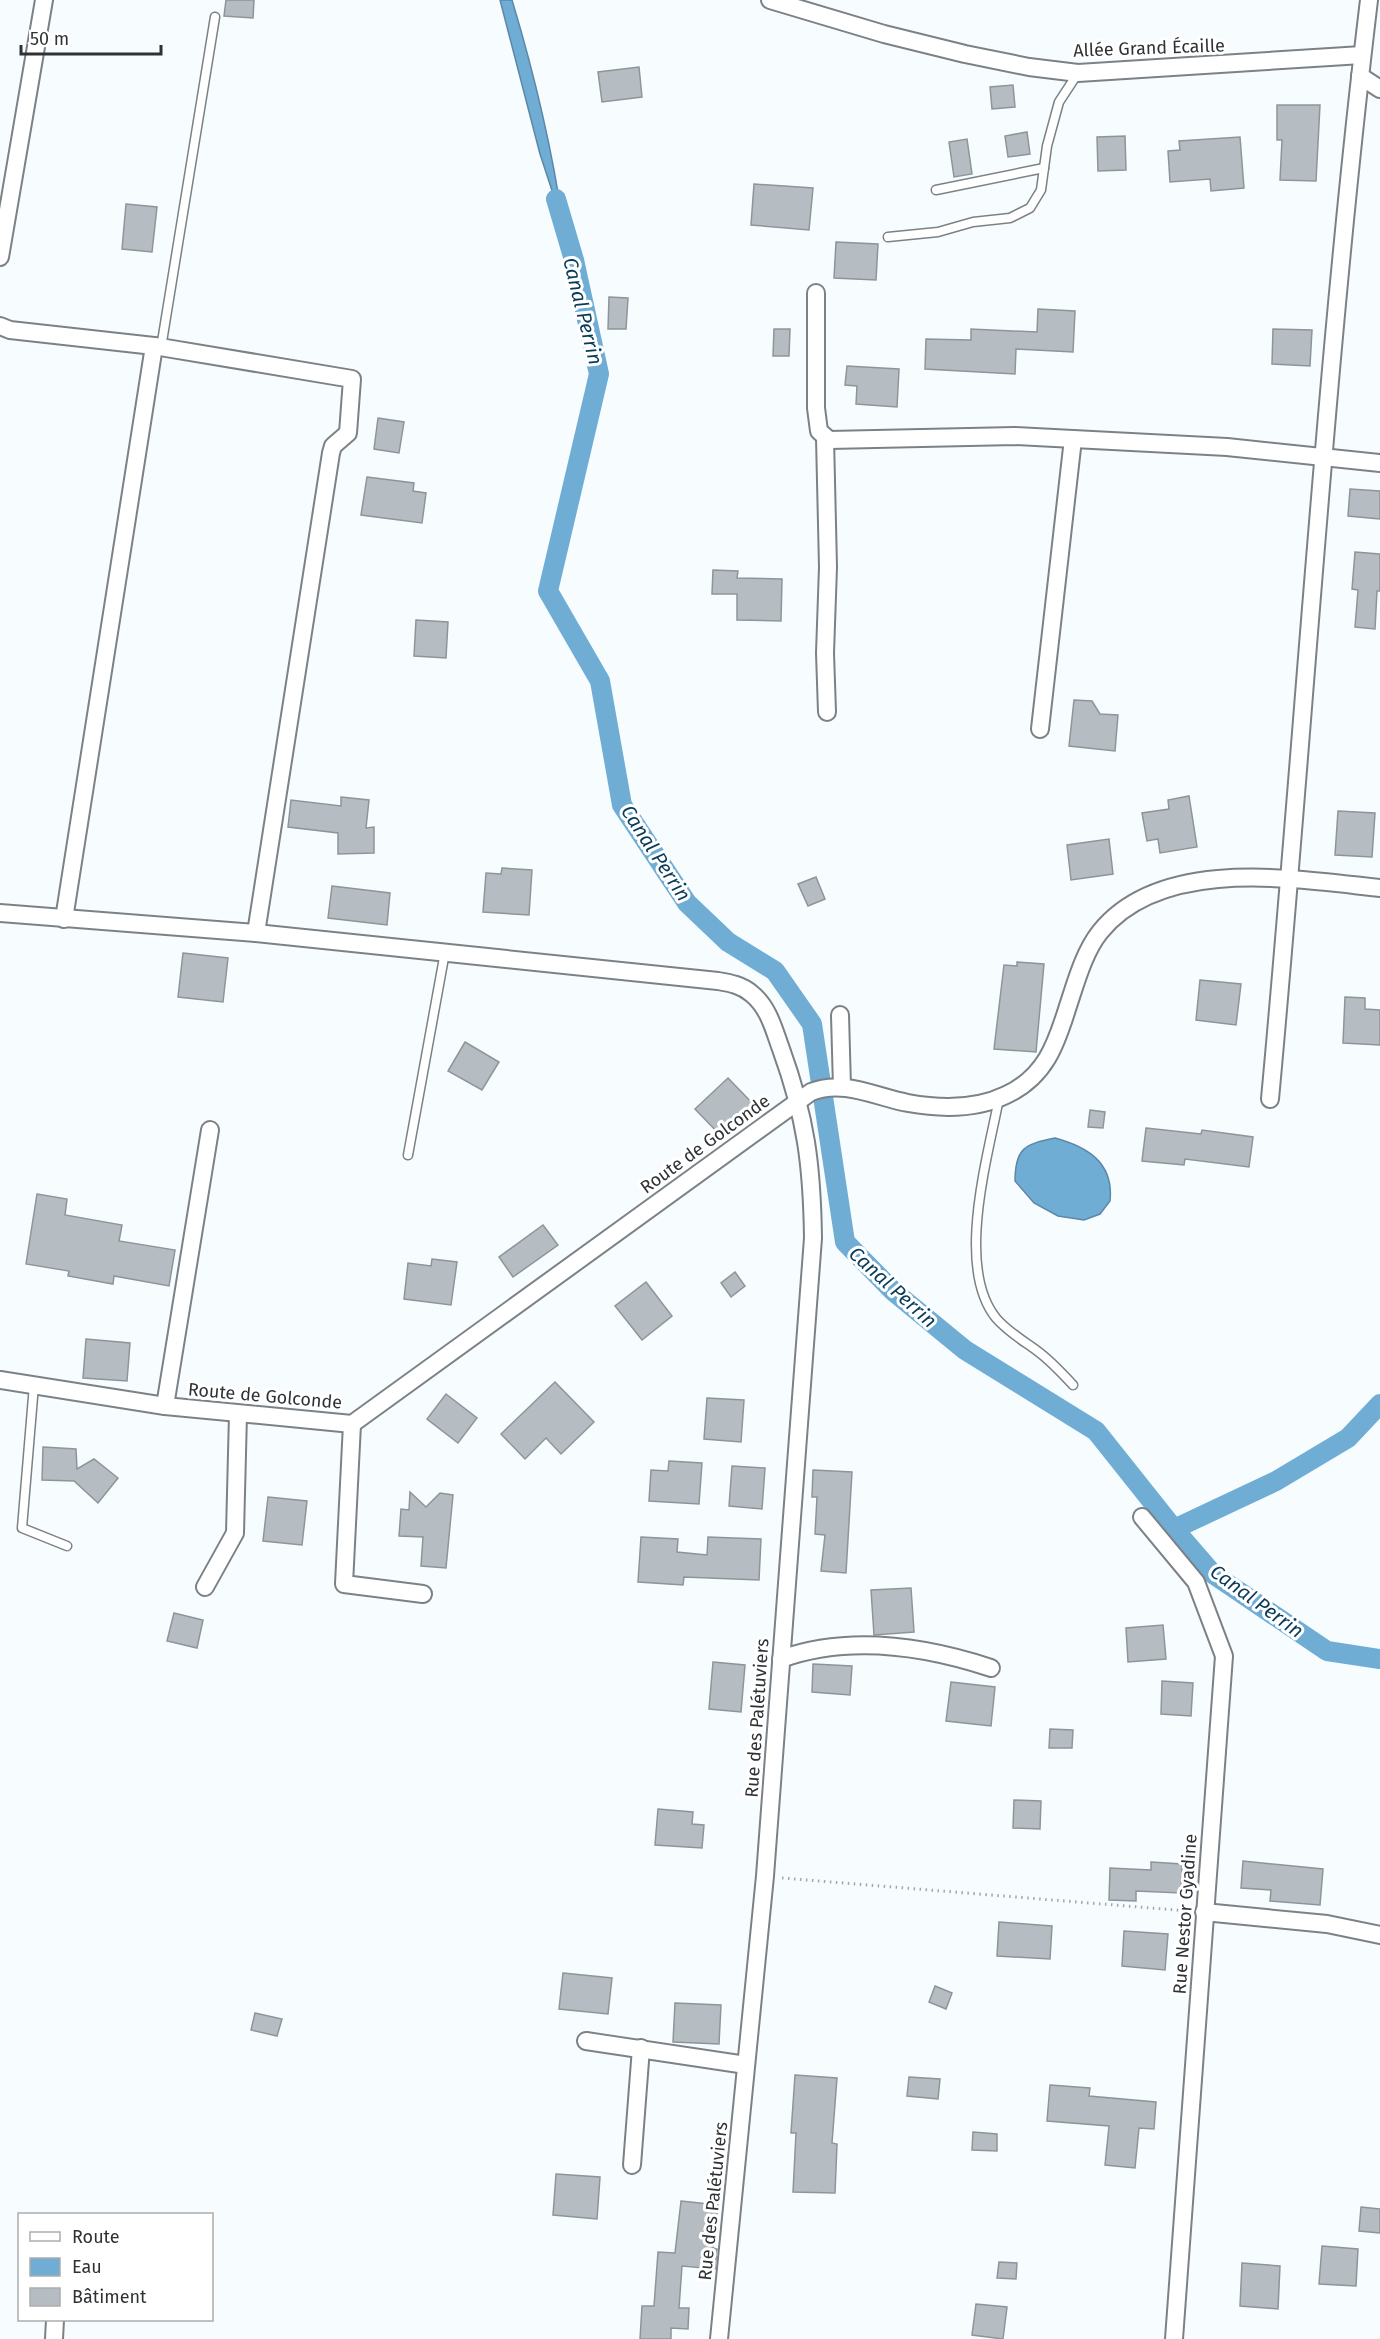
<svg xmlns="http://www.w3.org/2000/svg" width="1380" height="2339" font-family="'Fira Sans',sans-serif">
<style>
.water{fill:#70add5;stroke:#5c88a5;stroke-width:1.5}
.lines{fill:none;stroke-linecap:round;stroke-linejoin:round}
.canal{stroke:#70add5;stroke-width:20}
.building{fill:#b6bdc2;stroke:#8e959a;stroke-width:1.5}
.service-casing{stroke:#7b8287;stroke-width:11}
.minor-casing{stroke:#7b8287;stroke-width:20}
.path{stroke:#a3a7a9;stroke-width:3;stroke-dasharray:1.5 4.5;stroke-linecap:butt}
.service{stroke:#fff;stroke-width:8}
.minor{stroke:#fff;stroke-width:16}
.labels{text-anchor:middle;stroke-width:6;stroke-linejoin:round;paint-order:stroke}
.street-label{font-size:18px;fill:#2f3234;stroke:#fff}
.water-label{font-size:20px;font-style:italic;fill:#083b57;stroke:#fff}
</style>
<rect width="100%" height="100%" fill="#f7fcff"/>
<g class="water">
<path d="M500 0H512C534 73 552 148 563 224L540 154Z"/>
<path d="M1055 1138C1088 1147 1114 1163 1110 1201L1100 1214 1084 1220 1058 1216 1034 1203 1015 1181C1015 1148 1025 1144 1055 1138Z"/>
</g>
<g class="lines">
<g class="canal">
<polyline points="556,199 574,260 599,374 548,591 600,681 622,805 687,903 728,942 775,971 812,1024 845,1242 893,1291 965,1350 1096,1431 1174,1529 1213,1574 1327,1651 1380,1659"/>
<polyline points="1174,1529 1276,1481 1348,1438 1380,1404"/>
</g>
</g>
<g class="building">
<polygon points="226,0 254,0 253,18 224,16"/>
<polygon points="639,67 642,97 602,102 598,72"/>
<polygon points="1013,85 1015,107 992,109 990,87"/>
<polygon points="1277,105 1320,105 1316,181 1280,180 1282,140 1277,140"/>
<polygon points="1027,132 1030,154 1008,157 1005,136"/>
<polygon points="1125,136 1126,170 1098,171 1097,137"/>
<polygon points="1240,137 1244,188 1211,191 1210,179 1170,182 1168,151 1180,150 1179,141"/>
<polygon points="967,139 972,174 954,177 949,142"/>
<polygon points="754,184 813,188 809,230 751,225"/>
<polygon points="126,204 157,207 152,252 122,249"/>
<polygon points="836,242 878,244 876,280 834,278"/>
<polygon points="609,297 628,298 626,329 608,329"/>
<polygon points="1038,309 1075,311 1073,352 1016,349 1015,374 925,369 926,339 971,340 971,329 1037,332"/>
<polygon points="774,329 790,329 789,356 773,356"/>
<polygon points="1273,329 1312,330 1310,366 1272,364"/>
<polygon points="847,366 899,369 897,407 856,404 857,386 845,385"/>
<polygon points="378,418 404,422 399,453 374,449"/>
<polygon points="367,477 414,483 413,491 426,493 422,523 361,515"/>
<polygon points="1350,489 1380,491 1380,519 1348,516"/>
<polygon points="1355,552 1380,554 1380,591 1377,591 1375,629 1355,627 1358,590 1352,589"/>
<polygon points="713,570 738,571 737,578 782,579 781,621 737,620 737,594 712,594"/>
<polygon points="416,620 448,622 446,658 414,656"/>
<polygon points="1074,700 1092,701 1100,714 1118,715 1115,751 1069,746"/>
<polygon points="1189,796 1197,847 1160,853 1158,839 1147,841 1142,813 1169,809 1168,800"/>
<polygon points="341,797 369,800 366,828 374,827 374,853 338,854 338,833 288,827 291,800 341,806"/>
<polygon points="1338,811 1375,813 1372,857 1335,855"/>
<polygon points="1109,839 1113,874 1071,880 1067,845"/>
<polygon points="502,868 532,870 529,915 483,912 486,873 501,874"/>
<polygon points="816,877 825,899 808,906 798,884"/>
<polygon points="332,886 390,893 387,925 328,918"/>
<polygon points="183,953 228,958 223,1002 178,997"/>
<polygon points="1017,962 1044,964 1036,1052 994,1049 1004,965 1017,966"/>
<polygon points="1200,980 1241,984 1236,1025 1196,1020"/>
<polygon points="1345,997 1365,998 1365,1009 1380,1010 1380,1045 1343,1043"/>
<polygon points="465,1042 499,1062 482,1090 448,1071"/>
<polygon points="728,1078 755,1106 722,1137 695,1109"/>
<polygon points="1090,1110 1105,1112 1103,1128 1088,1127"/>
<polygon points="1146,1128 1201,1134 1202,1130 1253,1137 1249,1167 1185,1159 1184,1165 1142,1161"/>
<polygon points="37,1194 67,1199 65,1215 122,1225 119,1241 175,1250 169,1286 114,1276 113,1284 68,1276 69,1271 26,1264"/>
<polygon points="543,1225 558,1245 513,1277 499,1257"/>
<polygon points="432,1259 457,1262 451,1305 404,1299 408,1263 431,1266"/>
<polygon points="735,1272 745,1286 731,1297 721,1283"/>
<polygon points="646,1282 672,1316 642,1340 615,1306"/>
<polygon points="86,1339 130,1343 127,1381 83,1378"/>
<polygon points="555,1382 594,1422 561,1454 546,1438 525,1459 501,1434"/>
<polygon points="446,1394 477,1418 458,1443 427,1419"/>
<polygon points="707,1398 744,1400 741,1442 704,1439"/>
<polygon points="43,1447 76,1449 77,1469 94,1459 118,1478 98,1503 74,1481 42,1480"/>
<polygon points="669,1461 702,1463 699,1504 649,1501 651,1470 668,1471"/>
<polygon points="732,1466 765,1468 762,1509 729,1506"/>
<polygon points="813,1470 852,1472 846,1573 821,1571 825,1535 815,1534 817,1497 812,1497"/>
<polygon points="410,1492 426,1507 440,1493 453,1495 446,1568 421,1566 423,1537 399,1536 401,1509 409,1510"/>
<polygon points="268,1497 307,1501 302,1545 263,1541"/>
<polygon points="641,1537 678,1539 677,1552 707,1555 708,1537 761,1539 759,1580 684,1577 683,1585 638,1582"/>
<polygon points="911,1588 914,1632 874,1635 871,1590"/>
<polygon points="174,1613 203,1620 197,1648 167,1641"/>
<polygon points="1163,1625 1166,1659 1128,1662 1126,1628"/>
<polygon points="713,1662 745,1665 741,1712 709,1709"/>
<polygon points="813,1664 852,1666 850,1695 812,1692"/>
<polygon points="1162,1681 1193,1683 1191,1716 1161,1714"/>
<polygon points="951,1682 995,1687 991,1726 946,1721"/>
<polygon points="1050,1729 1073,1730 1072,1748 1049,1748"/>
<polygon points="1014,1800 1041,1801 1040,1829 1013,1828"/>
<polygon points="658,1809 693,1812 692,1824 704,1825 702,1848 655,1845"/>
<polygon points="1243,1861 1323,1869 1320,1905 1270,1901 1271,1890 1241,1888"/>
<polygon points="1151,1862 1182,1864 1181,1893 1136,1891 1136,1901 1109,1900 1110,1868 1151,1870"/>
<polygon points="999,1922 1052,1926 1050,1959 997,1956"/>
<polygon points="1124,1931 1168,1934 1165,1970 1122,1966"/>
<polygon points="563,1973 612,1978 608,2014 559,2009"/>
<polygon points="935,1986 952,1993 946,2009 929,2002"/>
<polygon points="675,2003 721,2005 719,2044 673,2042"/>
<polygon points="255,2013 282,2019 277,2036 251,2030"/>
<polygon points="795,2075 837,2078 832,2143 837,2144 835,2193 793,2192 796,2133 791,2133"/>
<polygon points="909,2077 940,2079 938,2099 907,2096"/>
<polygon points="1050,2085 1090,2088 1089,2096 1156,2102 1154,2129 1139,2128 1135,2168 1105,2165 1109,2126 1047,2121"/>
<polygon points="973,2132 997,2134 997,2151 972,2150"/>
<polygon points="556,2174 600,2177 597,2219 553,2215"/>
<polygon points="681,2201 718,2205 713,2248 717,2249 715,2269 682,2266 679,2308 689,2308 688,2329 671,2328 671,2339 640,2339 642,2306 654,2306 658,2252 675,2253"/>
<polygon points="1361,2207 1380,2209 1380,2233 1359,2231"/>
<polygon points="1322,2246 1358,2249 1356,2286 1319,2284"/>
<polygon points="999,2262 1017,2263 1016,2279 997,2278"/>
<polygon points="1242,2263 1280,2266 1278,2309 1240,2306"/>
<polygon points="976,2304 1007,2307 1003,2339 972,2335"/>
</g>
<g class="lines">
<g class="service-casing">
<g id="service">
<polyline points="936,190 1044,168"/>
<polyline points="888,237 938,232 973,222 1010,218 1030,208 1041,190 1047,146 1059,102 1078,73"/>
<polyline points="161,348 215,17"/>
<path d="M999 1098C988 1157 955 1267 996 1318 1007 1331 1022 1340 1036 1350 1050 1360 1061 1372 1073 1385"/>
<polyline points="408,1155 445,952"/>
<polyline points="34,1385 22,1528 67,1546"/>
</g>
</g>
<g class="minor-casing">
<g id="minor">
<polyline points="770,0 884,34 965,54 1029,67 1078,73 1362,55"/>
<polyline points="1360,76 1380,89"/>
<polyline points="0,257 44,0"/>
<polyline points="816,293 816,408 819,431 829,440 1015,436 1227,447 1380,463"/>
<polyline points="0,326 10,330 154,346 352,379 348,433 333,446 331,453 256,933"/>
<polyline points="825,438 828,567 825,653 827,712"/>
<polyline points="1040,729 1073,439"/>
<path d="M0 913 256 933 718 981C730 983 742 985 752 994 769 1008 774 1030 781 1049 806 1118 812 1165 813 1238L765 1876 719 2339"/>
<polyline points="64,919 154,346"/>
<polyline points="840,1015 842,1087"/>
<path d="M1270 1099C1304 733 1325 365 1369 0"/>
<path d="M0 1380 165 1406 352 1424 811 1092C843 1079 876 1097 908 1103 941 1109 975 1110 1006 1095 1045 1077 1056 1045 1068 1006 1076 982 1084 952 1100 932 1161 856 1295 879 1380 888"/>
<polyline points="165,1406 210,1130"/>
<polyline points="352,1424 344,1584 423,1594"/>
<polyline points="1142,1517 1196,1582 1224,1656 1174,2339"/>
<polyline points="205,1587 235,1533 238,1414"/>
<path d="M781 1659C848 1635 924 1646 991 1668"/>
<polyline points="1204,1912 1327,1924 1380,1935"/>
<polyline points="586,2041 746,2065"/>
<polyline points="632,2165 641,2048"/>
<polyline points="54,2339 55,2320"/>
</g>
</g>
<polyline class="path" points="782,1878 1188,1911"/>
<use href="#service" class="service"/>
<use href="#minor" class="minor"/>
</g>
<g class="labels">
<g class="street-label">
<text transform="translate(1149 48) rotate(-2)" y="6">Allée Grand Écaille</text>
<text transform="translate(705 1144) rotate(-36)" y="6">Route de Golconde</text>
<text transform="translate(265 1396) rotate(5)" y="6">Route de Golconde</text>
<text transform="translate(757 1718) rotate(-86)" y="6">Rue des Palétuviers</text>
<text transform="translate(1185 1914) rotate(-86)" y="6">Rue Nestor Gyadine</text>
<text transform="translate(713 2201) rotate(-84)" y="6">Rue des Palétuviers</text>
</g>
<g class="water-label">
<text transform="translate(583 311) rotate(76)" y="7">Canal Perrin</text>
<text transform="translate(656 853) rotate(57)" y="7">Canal Perrin</text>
<text transform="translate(893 1287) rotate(42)" y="7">Canal Perrin</text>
<text transform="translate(1257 1601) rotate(36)" y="7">Canal Perrin</text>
</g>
</g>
<rect x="18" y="2213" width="195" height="108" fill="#ffffff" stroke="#acadae" stroke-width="1.5"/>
<rect x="30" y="2232" width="30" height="9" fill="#ffffff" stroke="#acadae" stroke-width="1.5"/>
<text x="72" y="2243" font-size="18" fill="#2f3234">Route</text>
<rect x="30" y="2258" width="30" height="18" fill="#70add5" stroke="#acadae" stroke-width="1.5"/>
<text x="72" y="2273" font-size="18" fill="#2f3234">Eau</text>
<rect x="30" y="2288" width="30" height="18" fill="#b6bdc2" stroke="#acadae" stroke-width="1.5"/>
<text x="72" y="2303" font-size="18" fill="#2f3234">Bâtiment</text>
<path d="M21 45v9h140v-9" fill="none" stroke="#2f3234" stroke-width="3"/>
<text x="30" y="45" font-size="18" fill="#2f3234" stroke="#ffffff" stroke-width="4.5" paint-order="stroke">50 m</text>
</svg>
